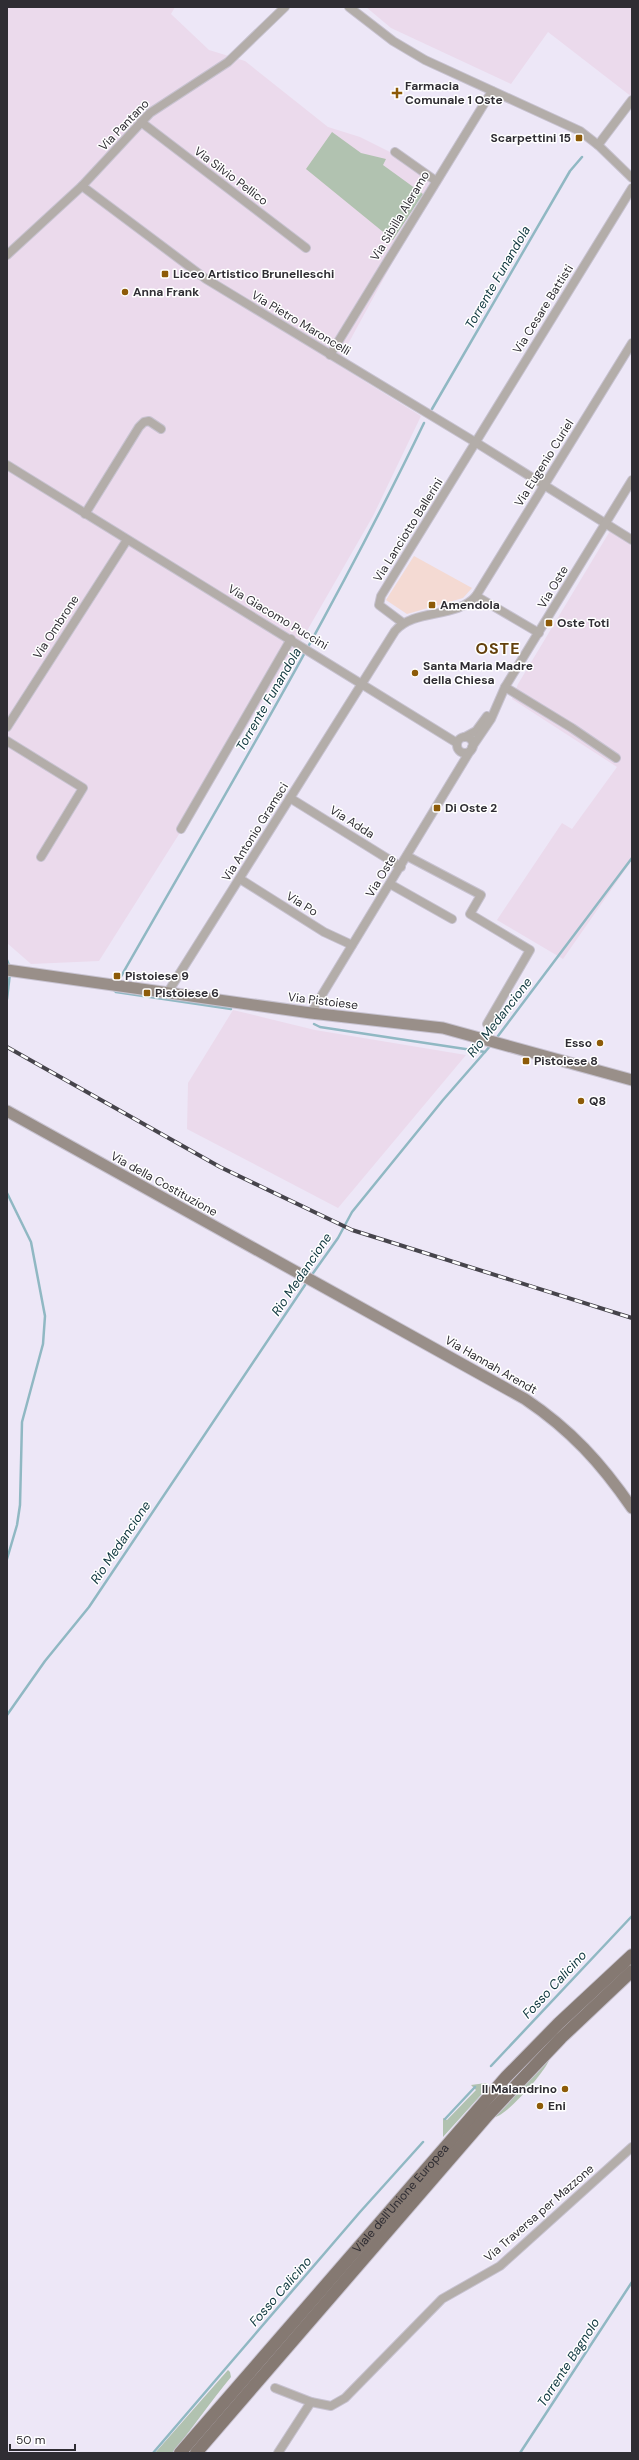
<svg xmlns="http://www.w3.org/2000/svg" width="639" height="2460" font-family="'DM Sans',sans-serif">
<style>
.industrial{fill:#ebdaec}
.education{fill:#f4dad3}
.green{fill:#b1c2b0}
.lines{fill:none;stroke-linecap:round;stroke-linejoin:round}
.stream{stroke:#90b8c3;stroke-width:2.5}
.street-casing{stroke:#c7c2d0;stroke-width:10}
.secondary-casing{stroke:#c7c2d0;stroke-width:13}
.primary-casing{stroke:#c7c2d0;stroke-width:14}
.street{stroke:#b3ada9;stroke-width:8}
.secondary{stroke:#998f89;stroke-width:11}
.primary{stroke:#857972;stroke-width:12}
.rail-casing{stroke:#46444b;stroke-width:4}
.rail{stroke:#fff;stroke-width:2.5;stroke-dasharray:8;stroke-linecap:butt}
.poi-dot{fill:#8d5b08;stroke:#fff;stroke-width:1.5}
.labels{text-anchor:middle;stroke-width:3;stroke-linejoin:round;paint-order:stroke}
.poi-label{font-size:12px;font-weight:bold;fill:#2f2d33;stroke:#fff;text-anchor:start}
.street-label{font-size:12px;fill:#2f2d33;stroke:#fff}
.water-label{font-size:13px;font-style:italic;fill:#0d353d;stroke:#fff}
.district-label{font-size:16px;font-weight:bold;letter-spacing:1px;fill:#63400c;stroke:#fff}
</style>
<rect width="100%" height="100%" fill="#ede7f7"/>
<g class="industrial">
<polygon points="7,7 175,7 171,14 209,50 245,61 328,127 360,137 444,179 401,247 342,355 340,366 421,416 373,516 304,636 99,961 31,964 7,943"/>
<polygon points="366,7 632,7 632,97 548,32 511,84 391,28"/>
<polygon points="610,531 632,544 632,860 563,959 497,920 562,823 572,829 617,767 512,699 518,684"/>
<polygon points="233,1010 315,1030 466,1055 338,1208 187,1129 188,1083"/>
</g>
<polygon class="education" points="414,556 472,588 463,598 407,614 386,600"/>
<g class="green">
<polygon points="332,132 361,153 386,159 383,165 423,194 393,240 306,169"/>
<path d="M549 2060C545 2072 507 2115 495 2117Z"/>
<polygon points="486,2083 489,2086 443,2137 443,2118 447,2120 476,2090 471,2085"/>
<path d="M228 2370 230 2372 231 2377C210 2402 193 2428 172 2453H155Z"/>
</g>
<g class="lines">
<g class="stream">
<polyline points="432,409 570,171 582,157"/>
<polyline points="7,960 10,968"/>
<path d="M119 980C224 796 332 614 424 423"/>
<polyline points="114,990 116,992 231,1009"/>
<polyline points="7,999 10,973"/>
<polyline points="314,1024 320,1027 485,1052"/>
<polyline points="495,1040 632,858"/>
<polyline points="7,1193 31,1242 45,1316 43,1344 22,1422 20,1505 17,1525 7,1559"/>
<polyline points="311,1276 338,1238 352,1212 443,1100 491,1045"/>
<polyline points="7,1715 45,1661 89,1607 307,1282"/>
<polyline points="491,2066 632,1916"/>
<polyline points="445,2119 475,2087"/>
<polyline points="153,2453 360,2212 423,2142"/>
<polyline points="520,2453 632,2282"/>
</g>
<g class="street-casing">
<g id="street">
<polyline points="349,7 393,41 425,60 580,131 598,145 632,178"/>
<polyline points="141,122 306,248"/>
<polyline points="598,145 632,100"/>
<polyline points="395,152 436,181"/>
<polyline points="82,186 206,279 480,445 632,540"/>
<polyline points="7,255 82,186 150,113 228,62 285,7"/>
<polyline points="330,355 492,91"/>
<polyline points="7,465 457,743"/>
<polyline points="85,514 139,427 144,422 149,421 161,429"/>
<polyline points="476,596 539,633"/>
<polyline points="403,623 379,605 381,596 632,188"/>
<polyline points="505,687 572,728 616,758"/>
<polyline points="7,727 127,540"/>
<polyline points="465,737 476,731 487,716"/>
<circle cx="465" cy="745" r="8"/>
<polyline points="7,741 83,788 41,857"/>
<polyline points="472,747 491,719 505,687 632,480"/>
<polyline points="290,798 401,867"/>
<polyline points="181,829 291,639"/>
<polyline points="407,856 481,895 470,914 530,950 487,1024"/>
<polyline points="240,879 324,932 352,945"/>
<polyline points="390,884 452,919"/>
<path d="M168 992 395 631C415 608 456 619 476 596L632 343"/>
<polyline points="311,1013 470,751"/>
<polyline points="275,2388 311,2402 331,2406 345,2398 442,2299 500,2266 632,2147"/>
<polyline points="278,2453 311,2402"/>
</g>
</g>
<g class="secondary-casing">
<g id="secondary">
<polyline points="7,970 311,1013 443,1028 632,1080"/>
<path d="M7 1111 525 1399C571 1430 601 1463 632 1508"/>
</g>
</g>
<g class="primary-casing">
<g id="primary">
<path id="s1" d="M180 2453 506 2077 559 2023 632 1955"/>
<polyline points="196,2453 488,2115 561,2038 632,1971"/>
</g>
</g>
<use href="#street" class="street"/>
<use href="#secondary" class="secondary"/>
<use href="#primary" class="primary"/>
<g class="rail-casing">
<polyline id="rail" points="7,1047 220,1167 352,1230 632,1318"/>
</g>
<use href="#rail" class="rail"/>
</g>
<g class="poi-dot">
<path d="M395 87h4v4h4v4h-4v4h-4v-4h-4v-4h4z"/>
<rect x="575" y="134" width="8" height="8" rx="2"/>
<rect x="161" y="270" width="8" height="8" rx="2"/>
<circle cx="125" cy="292" r="4"/>
<rect x="428" y="601" width="8" height="8" rx="2"/>
<rect x="545" y="619" width="8" height="8" rx="2"/>
<circle cx="415" cy="673" r="4"/>
<rect x="433" y="804" width="8" height="8" rx="2"/>
<rect x="113" y="972" width="8" height="8" rx="2"/>
<rect x="143" y="989" width="8" height="8" rx="2"/>
<circle cx="600" cy="1043" r="4"/>
<rect x="522" y="1057" width="8" height="8" rx="2"/>
<circle cx="581" cy="1101" r="4"/>
<circle cx="565" cy="2089" r="4"/>
<circle cx="540" cy="2106" r="4"/>
</g>
<g class="labels">
<g class="poi-label">
<text x="405" y="90">Farmacia<tspan x="405" dy="14">Comunale 1 Oste</tspan></text>
<text x="571" y="142" text-anchor="end">Scarpettini 15</text>
<text x="173" y="278">Liceo Artistico Brunelleschi</text>
<text x="133" y="296">Anna Frank</text>
<text x="440" y="609">Amendola</text>
<text x="557" y="627">Oste Toti</text>
<text x="423" y="670">Santa Maria Madre<tspan x="423" dy="14">della Chiesa</tspan></text>
<text x="445" y="812">Di Oste 2</text>
<text x="125" y="980">Pistoiese 9</text>
<text x="155" y="997">Pistoiese 6</text>
<text x="592" y="1047" text-anchor="end">Esso</text>
<text x="534" y="1065">Pistoiese 8</text>
<text x="589" y="1105">Q8</text>
<text x="557" y="2093" text-anchor="end">Il Malandrino</text>
<text x="548" y="2110">Eni</text>
</g>
<g class="street-label">
<text transform="translate(124 125) rotate(-46)" y="4">Via Pantano</text>
<text transform="translate(231 176) rotate(37)" y="4">Via Silvio Pellico</text>
<text transform="translate(400 216) rotate(-59)" y="4">Via Sibilla Aleramo</text>
<text transform="translate(543 309) rotate(-58)" y="4">Via Cesare Battisti</text>
<text transform="translate(301 323) rotate(31)" y="4">Via Pietro Maroncelli</text>
<text transform="translate(544 463) rotate(-58)" y="4">Via Eugenio Curiel</text>
<text transform="translate(408 530) rotate(-58)" y="4">Via Lanciotto Ballerini</text>
<text transform="translate(553 587) rotate(-59)" y="4">Via Oste</text>
<text transform="translate(278 617) rotate(31)" y="4">Via Giacomo Puccini</text>
<text transform="translate(56 627) rotate(-57)" y="4">Via Ombrone</text>
<text transform="translate(352 822) rotate(32)" y="4">Via Adda</text>
<text transform="translate(255 832) rotate(-58)" y="4">Via Antonio Gramsci</text>
<text transform="translate(381 876) rotate(-59)" y="4">Via Oste</text>
<text transform="translate(302 904) rotate(32)" y="4">Via Po</text>
<text transform="translate(323 1001) rotate(7)" y="4">Via Pistoiese</text>
<text transform="translate(164 1184) rotate(29)" y="4">Via della Costituzione</text>
<text transform="translate(491 1365) rotate(30)" y="4">Via Hannah Arendt</text>
<text dy="4" stroke="none"><textPath href="#s1" startOffset="337">Viale dell'Unione Europea</textPath></text>
<text transform="translate(539 2213) rotate(-41)" y="4">Via Traversa per Mazzone</text>
</g>
<g class="water-label">
<text transform="translate(497 277) rotate(-60)" y="5">Torrente Funandola</text>
<text transform="translate(268 699) rotate(-60)" y="5">Torrente Funandola</text>
<text transform="translate(499 1017) rotate(-52)" y="5">Rio Medancione</text>
<text transform="translate(301 1274) rotate(-56)" y="5">Rio Medancione</text>
<text transform="translate(120 1542) rotate(-56)" y="5">Rio Medancione</text>
<text transform="translate(554 1984) rotate(-47)" y="5">Fosso Calicino</text>
<text transform="translate(280 2291) rotate(-49)" y="5">Fosso Calicino</text>
<text transform="translate(568 2362) rotate(-57)" y="5">Torrente Bagnolo</text>
</g>
<g class="district-label">
<text x="498" y="654">OSTE</text>
</g>
</g>
<rect width="639" height="2460" fill="none" stroke="#2f2d33" stroke-width="16"/>
<path d="M10 2444v6h65v-6" fill="none" stroke="#2f2d33" stroke-width="2"/>
<text x="16" y="2444" font-size="12" fill="#2f2d33" stroke="#ffffff" stroke-width="3" paint-order="stroke">50 m</text>
</svg>
